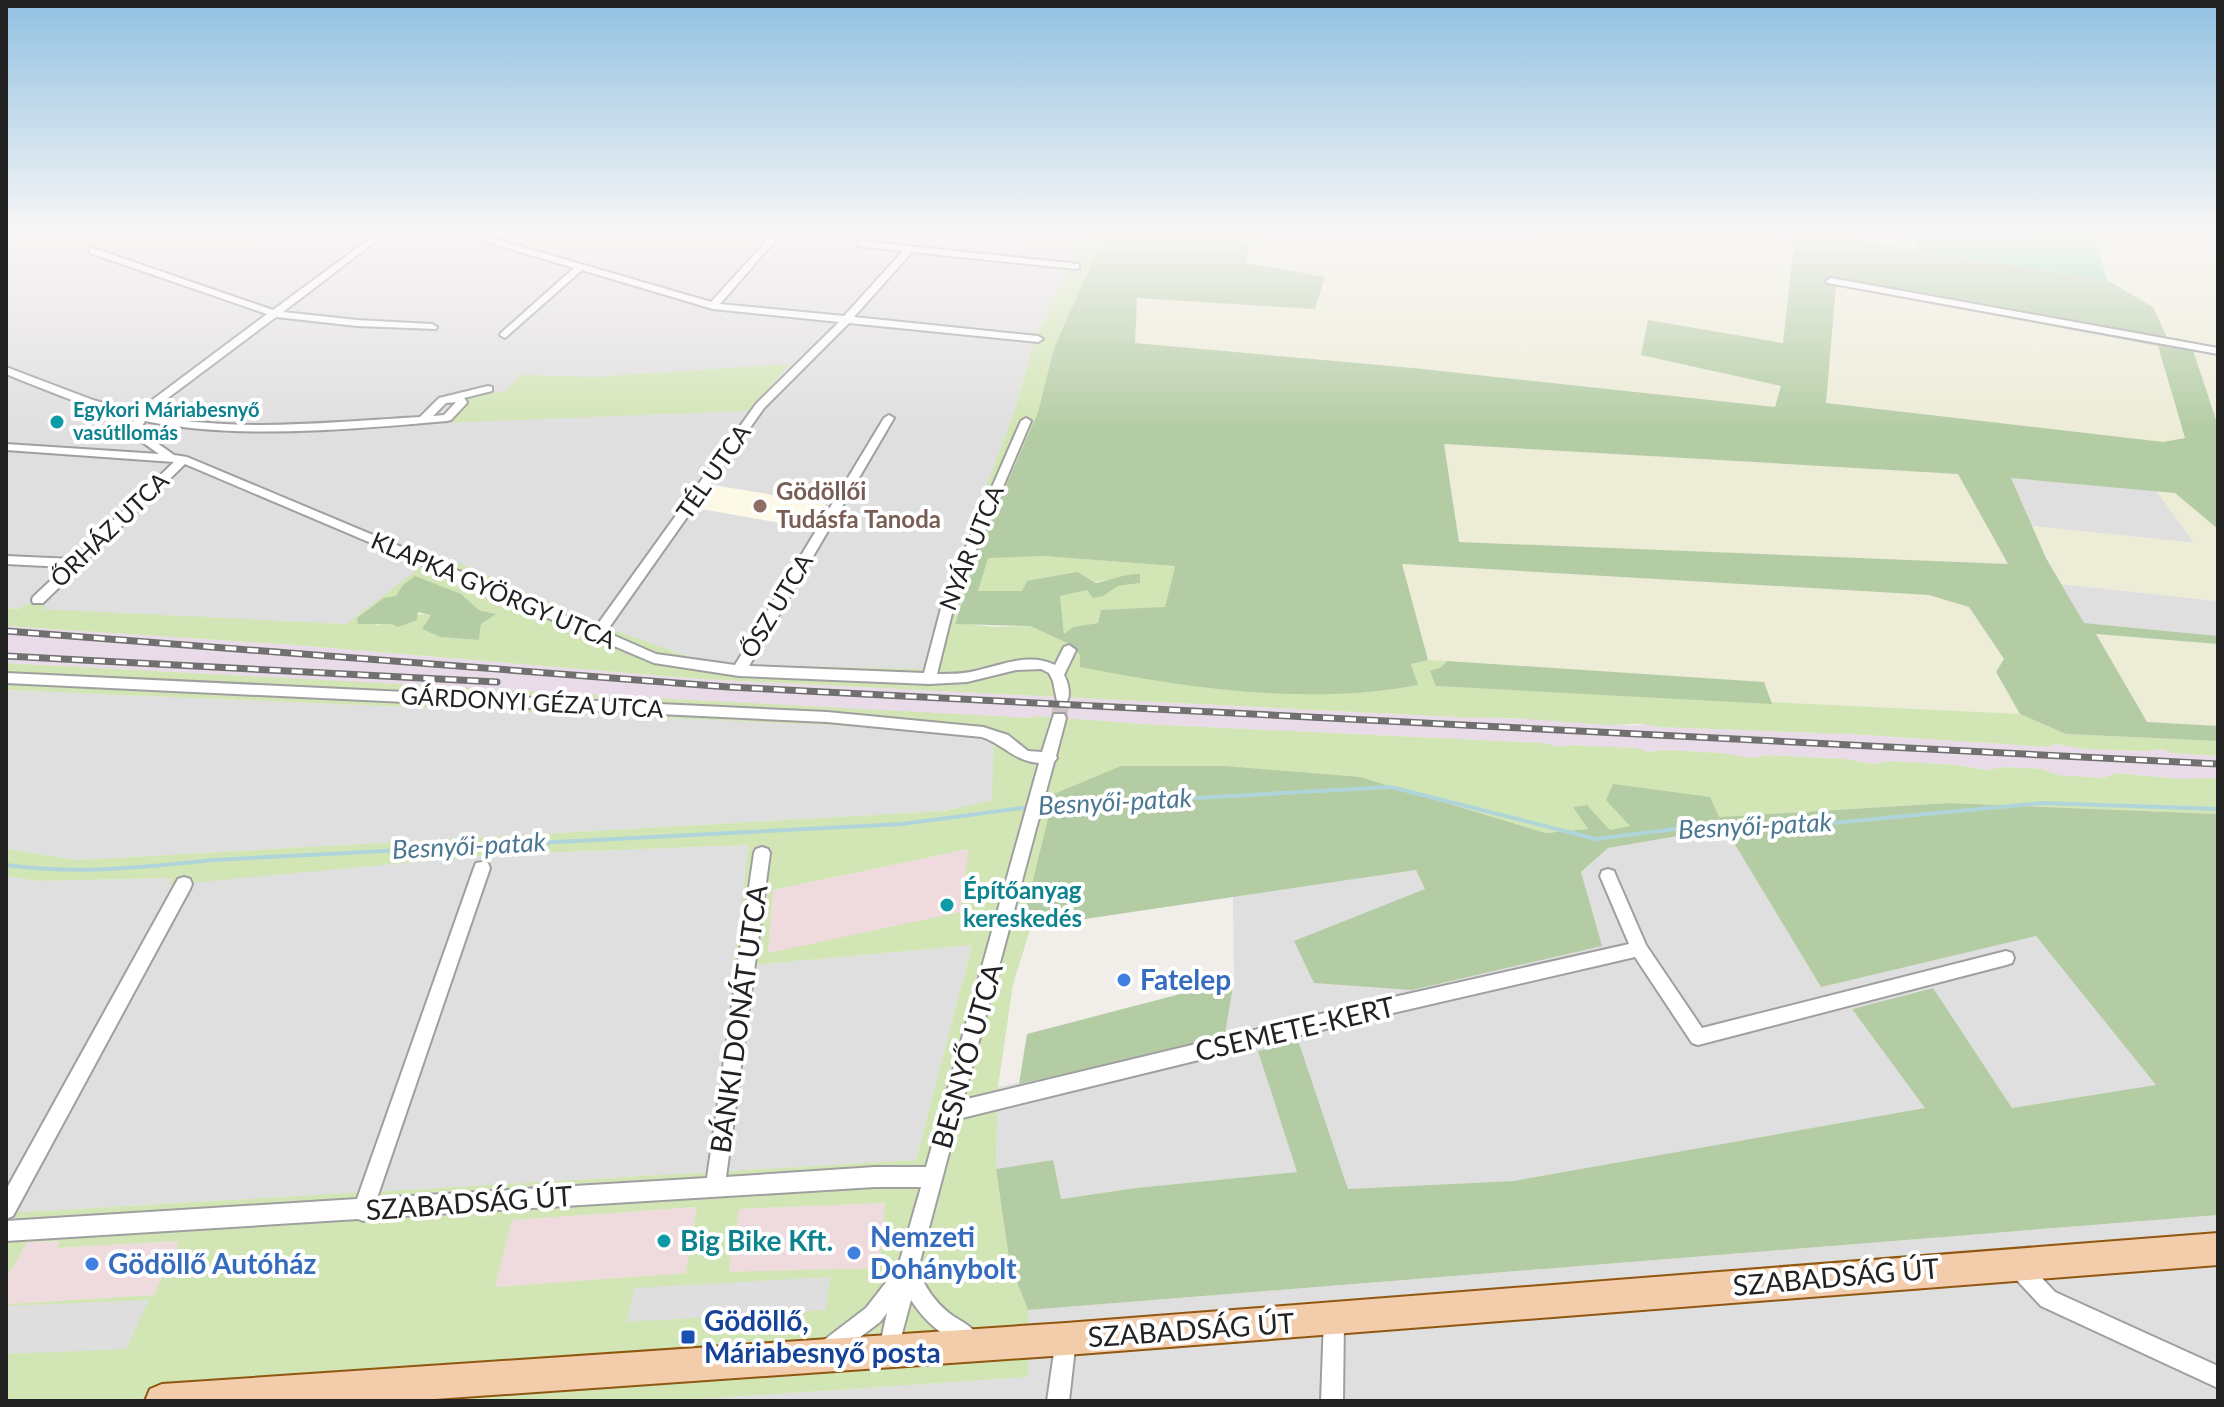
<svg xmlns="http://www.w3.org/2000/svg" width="2224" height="1407" font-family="Lato,sans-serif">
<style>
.residential{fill:#e0dfdf}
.commercial{fill:#efdbdd}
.industrial{fill:#e9dce8}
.education{fill:#fcfae7}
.farmland{fill:#edecd7}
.grass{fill:#d2e5b5;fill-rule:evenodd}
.forest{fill:#b3cca3;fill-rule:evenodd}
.pitch{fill:#90d7b4}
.parking{fill:#dedede}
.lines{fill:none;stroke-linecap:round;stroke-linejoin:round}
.stream{stroke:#afd5da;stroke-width:4}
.street-tunnel{stroke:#c8c5c2;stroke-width:16;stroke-dasharray:16 8;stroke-linecap:butt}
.street-casing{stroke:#9f9f9f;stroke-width:4}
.primary-casing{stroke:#905710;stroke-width:4}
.street{fill:#fff;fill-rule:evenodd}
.primary{fill:#f3ccac;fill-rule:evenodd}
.rail-casing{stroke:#707070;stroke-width:7}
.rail{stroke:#fff;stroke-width:4;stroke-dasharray:11;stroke-linecap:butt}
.culture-dot{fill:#0f9aa8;stroke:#fff;stroke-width:3}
.education-dot{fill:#8d6e63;stroke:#fff;stroke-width:3}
.shop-dot{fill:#3f7fe0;stroke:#fff;stroke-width:3}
.transit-dot{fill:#1a4fb4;stroke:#fff;stroke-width:3}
.labels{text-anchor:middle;stroke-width:8;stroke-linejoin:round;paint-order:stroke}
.far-culture-label{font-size:20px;font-weight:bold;fill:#0d838f;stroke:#fff;text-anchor:start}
.street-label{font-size:24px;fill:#222;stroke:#fff}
.education-label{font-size:24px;font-weight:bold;fill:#785e54;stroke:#fff;text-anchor:start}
.culture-label{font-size:24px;font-weight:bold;fill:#0d838f;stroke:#fff;text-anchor:start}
.water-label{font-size:26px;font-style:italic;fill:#4c7792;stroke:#fff}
.near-shop-label{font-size:28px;font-weight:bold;fill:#366cbe;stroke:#fff;text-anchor:start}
.near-street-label{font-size:28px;fill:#222;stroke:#fff}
.near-culture-label{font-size:28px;font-weight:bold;fill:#0d838f;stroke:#fff;text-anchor:start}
.near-transit-label{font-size:28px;font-weight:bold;fill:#164399;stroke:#fff;text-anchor:start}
</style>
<rect width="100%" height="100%" fill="#f1eeea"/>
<g class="residential">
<polygon points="6,234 1087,234 1036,335 1015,409 934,627 923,669 758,665 698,660 614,630 438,555 346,624 6,608"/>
<polygon points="2011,478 2155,489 2195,543 2031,526"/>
<polygon points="2061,584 2218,601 2218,636 2084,623"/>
<polygon points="6,690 897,728 994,739 993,800 944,811 77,860 6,849"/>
<polygon points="1725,828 1821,986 2036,936 2157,1086 2012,1108 1932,988 1852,1009 1926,1108 1513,1181 1348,1189 1298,1040 1259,1051 1297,1172 1136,1188 1060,1199 1053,1160 996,1169 998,1087 1224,1039 1234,980 1233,897 1416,870 1425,889 1601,946 1581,872 1608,848"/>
<polygon points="750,845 733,967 972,945 916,1160 6,1213 6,876 37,881 173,878 169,884 491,855"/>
<polygon points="2218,1215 2218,1401 671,1401 1028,1377 1028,1310"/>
</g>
<g class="commercial">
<polygon points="970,849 960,913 768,954 773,890"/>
<polygon points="885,1203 879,1268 729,1273 739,1209"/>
<polygon points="697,1207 686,1273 495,1287 512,1220"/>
<polygon points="61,1241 58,1248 180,1241 154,1295 6,1304 6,1279 27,1242"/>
</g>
<polygon class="industrial" points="6,626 294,645 701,679 1476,718 1555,719 1631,726 1648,724 1658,727 1850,734 2048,747 2055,744 2086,749 2144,751 2160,749 2172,753 2218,756 2218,778 2180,779 2115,773 2104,778 2058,775 2042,769 2004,767 1987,770 1957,765 1889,761 1873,764 1845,759 1768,755 1751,758 1722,753 1664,750 1647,752 1637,748 1570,745 1562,747 1543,743 1143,724 1035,716 1030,718 842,709 6,663"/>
<polygon class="education" points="713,485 826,504 809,528 695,508"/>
<g class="farmland">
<polygon points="1192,234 1795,234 1783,343 1648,320 1641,354 1781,386 1775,407 1413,368 1134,343 1137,298 1325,277 1246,263 1249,242"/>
<polygon points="1838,234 1915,234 1916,249 1838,236"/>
<polygon points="2072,234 2218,234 2218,426 2192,347 2169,342 2153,307 2107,280 2095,237"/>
<polygon points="1836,286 2158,346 2185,439 2163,442 1825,403"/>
<polygon points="1444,444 1958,474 2008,565 1459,542"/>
<polygon points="2155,489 2175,493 2218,529 2218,601 2061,584 2031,526 2194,543"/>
<polygon points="1401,564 1929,595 1969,607 2004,659 1996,672 2020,714 1772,704 1763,682 1428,660"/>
<polygon points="2095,634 2218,644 2218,726 2147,722"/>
</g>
<g class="grass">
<path d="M1087 234H1105L1054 348 1038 412 979 548 955 623 995 627 1030 626 1067 643 1080 655 1417 685 1411 664 1428 660 1447 661 1437 686 2020 714 2066 734 2218 741V756L2172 753 2160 749 2145 751 2085 749 2055 744 2048 747 1850 734 1657 727C1642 721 1625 725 1608 725 1564 722 1521 717 1476 718L701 679 294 645 6 626V608L19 609 25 604H45L42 609 346 624 438 554 614 630 698 660 758 665 923 669 934 627 1015 409 1036 335ZM402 591 461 594 479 610 495 613 481 624 479 640 440 637 422 629 433 615C412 611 397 623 376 625L375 622Z"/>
<path d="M790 364 748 411 440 423C451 419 466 413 467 401L462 397 505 391 521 375 594 377Z"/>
<polygon points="1043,556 1175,566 1165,608 1101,610 1098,623 1073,627 1064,634 1060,596 1087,590 1103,596 1118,586 1140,583 1115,579 1022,591 977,592 988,557"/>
<path d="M6 663 1030 718 1035 716 1143 724 1543 743 1562 747 1570 745 1637 748 1647 752 1664 750 1722 753 1751 758 1768 755 1845 759 1873 764 1889 761 1957 765 1987 770 2004 767 2042 769 2058 775 2104 778 2115 773 2180 779 2218 778V814L1949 803 1719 817 1610 830 1587 805 1574 807 1588 829 1546 833 1360 777 1023 920 1031 927 1013 984 998 1087 996 1169 1010 1265 1028 1310V1377L671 1401H6V1304L154 1295 179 1241 57 1248 60 1241 27 1242 6 1279V1213L916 1160 972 945 733 967 749 845 491 855 168 885 172 878 37 881 6 876V849L77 860 944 811 992 800 994 740 897 728 6 690ZM969 849 960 912 768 953 773 890ZM885 1203 879 1268 729 1272 739 1209ZM697 1207 686 1273 495 1287 512 1220Z"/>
</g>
<g class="forest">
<path d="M1105 234H1192L1249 242 1246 263 1325 277 1315 309 1137 298 1135 343 1413 368 1775 407 1781 386 1641 355 1648 320 1783 343 1795 234H1838V237L2107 280 2153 307 2169 342 2192 347 2218 426V529L2175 493 2011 478 2046 558 2084 623 2218 636V644L2096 634 2147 722 2218 726V741L2066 734 2020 714 1996 672 2004 659 1969 607 1929 595 1402 564 1428 660 1411 664 1418 685C1307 706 1189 688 1080 667V655L1067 643 1030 626 955 624 979 548 1038 412 1054 348ZM1836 286 2158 346 2185 438 2163 442 1826 403ZM1444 444 1958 474 2008 564 1459 542ZM1043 556 1174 566H1175L1165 607 1101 610 1098 623 1073 627 1064 634 1060 596 1087 590 1093 598 1103 596 1118 586 1140 583V574C1123 574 1112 580 1096 583L1077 572 1027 581 1022 591H978L988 558Z"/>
<polygon points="415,576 461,594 479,610 496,614 481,624 479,640 440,637 422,629 431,615 418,612 417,620 398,627 392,624 358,624 357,618 384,598 396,596 403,585"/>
<polygon points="1447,661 1764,682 1772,704 1436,686 1430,671 1442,667"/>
<polygon points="1121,766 1224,766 1360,777 1546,833 1588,829 1573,807 1587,805 1610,830 1630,826 1606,800 1613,784 1710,797 1719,817 1949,803 2218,814 2218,1215 1028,1310 1010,1265 996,1169 1053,1160 1061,1199 1136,1188 1297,1172 1258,1051 1298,1040 1348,1189 1513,1181 1925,1108 1852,1009 1933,988 2012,1108 2156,1085 2036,936 1821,987 1725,828 1608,848 1581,872 1602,946 1412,990 1314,983 1294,941 1425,889 1416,870 1031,927 1023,921 1054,794"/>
<polygon points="1234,980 1224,1040 1019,1084 1027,1034"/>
</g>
<polygon class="pitch" points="1915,234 2072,234 2095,237 2107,280 1916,249"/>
<g class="parking">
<polygon points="830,1277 826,1310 627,1322 634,1288"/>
<polygon points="149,1300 126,1349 6,1354 6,1306"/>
</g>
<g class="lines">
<g class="stream">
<polyline points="1038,807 1391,787 1596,839 1730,822 1771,829 2042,803 2218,809"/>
<path d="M6 865C76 875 143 867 213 860L902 824 1030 807"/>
</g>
<polyline class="street-tunnel" points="1059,718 1062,697"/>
<g class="street-casing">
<g id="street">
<path d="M376 234H385L283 312 357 320 432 324 437 327 436 329 357 326 276 317 152 410 149 415C237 433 331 422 420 417L439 398 488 386 492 387V391L464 398 467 402 466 404 451 420 447 421C355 429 235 440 145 421L141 428 143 433 174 455 187 457 595 628 756 404 839 322 713 309 582 270 505 338 500 335 501 333 574 268 467 236 466 234H478L711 302 773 234H781L720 304 844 316 903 251 857 246V242L860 241 1079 264V268L1076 269 912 252 854 317 1038 336 1043 339 1038 342 849 323 764 408 606 632 656 654 735 665 884 418 889 415 894 418 749 666 924 673 944 597 1021 421 1026 418 1031 421 956 597 937 674C950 674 963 674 975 671 1002 665 1029 652 1055 665L1064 647 1069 645 1076 650 1064 675C1068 682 1071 694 1067 701H1057L1053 681 1049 673 1041 669 1016 670 967 682 929 684 739 676 654 663 185 464 43 603H33L32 600 33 597 65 567 6 564V556L73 559 174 462 6 450V444L159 454 135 437 129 428 135 419C91 409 48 391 6 374V367L93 400 139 413 144 406 267 314 90 253V249H96L273 310ZM456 402 444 415 433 416 446 403Z"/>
<polygon points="1831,278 2218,348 2218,354 1828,283 1826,281"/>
<path d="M6 673 827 712 983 727 1008 735 1028 751 1042 752 1054 714H1064L1066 718 1056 756 1057 758 1054 762 963 1100 1354 1006 1629 944 1600 876 1602 871 1608 869 1614 871 1616 876 1646 945 1702 1028 2006 951 2012 953 2014 958 2012 963 2006 965 1698 1045 1692 1043 1635 957 1354 1022 958 1119 918 1269C924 1286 934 1301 949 1313 959 1321 974 1326 979 1338L976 1345 969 1348C944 1338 925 1322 911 1300L896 1356 889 1359 882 1356 879 1349 887 1313 880 1322 838 1354 831 1357 824 1354 821 1347 824 1340 866 1308 898 1267 921 1187H875L369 1218 363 1221 358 1219 6 1241V1221L357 1199 474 868 476 863 482 862 488 863 490 868 377 1198 707 1178 754 853 756 849 762 847 768 849 770 853 726 1177 875 1167H926L1039 763C1014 761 1006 746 982 737L827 722 6 683Z"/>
<polygon points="184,877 190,879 192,884 190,889 13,1216 6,1219 6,1190 178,879"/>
<polygon points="2018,1257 2025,1260 2055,1292 2218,1366 2218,1388 2041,1306 2011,1274 2008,1267 2011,1260"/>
<polygon points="1334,1309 1341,1312 1344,1319 1343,1401 1321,1401 1324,1319 1327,1312"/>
<polygon points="1066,1329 1073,1332 1076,1339 1069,1401 1047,1401 1056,1339 1059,1332"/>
</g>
</g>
<g class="primary-casing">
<polygon id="primary" points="2218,1233 2218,1265 1066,1355 406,1401 145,1401 150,1389 162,1384 1066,1323"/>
</g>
<use href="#street" class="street"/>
<use href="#primary" class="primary"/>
<g class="rail-casing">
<g id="rail">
<polyline points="6,631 728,687 2218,764"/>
<polyline points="6,656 497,682"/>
</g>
</g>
<use href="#rail" class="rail"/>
</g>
<linearGradient id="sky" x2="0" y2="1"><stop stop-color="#91c1e2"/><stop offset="0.54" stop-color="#f9f7f6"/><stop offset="1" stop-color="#f9f7f6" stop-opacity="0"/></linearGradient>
<rect width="2224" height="431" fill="url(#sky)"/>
<g class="culture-dot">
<circle cx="57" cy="422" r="8"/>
<circle cx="947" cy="905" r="8"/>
<circle cx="664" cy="1241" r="8"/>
</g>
<circle class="education-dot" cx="760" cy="506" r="8"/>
<g class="shop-dot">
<circle cx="1124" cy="980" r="8"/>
<circle cx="854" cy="1253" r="8"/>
<circle cx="92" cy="1264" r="8"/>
</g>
<rect class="transit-dot" x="680" y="1329" width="16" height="16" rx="4"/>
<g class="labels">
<g class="far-culture-label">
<text x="73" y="417">Egykori Máriabesnyő<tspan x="73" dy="23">vasútllomás</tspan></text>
</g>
<g class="street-label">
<text transform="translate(714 472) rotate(-55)" y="8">TÉL UTCA</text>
<text transform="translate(110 530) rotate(-44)" y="8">ŐRHÁZ UTCA</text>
<text transform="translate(972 548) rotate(-68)" y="8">NYÁR UTCA</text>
<text transform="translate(493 591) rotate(23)" y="8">KLAPKA GYÖRGY UTCA</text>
<text transform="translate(777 606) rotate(-59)" y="8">ŐSZ UTCA</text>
<text transform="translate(532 703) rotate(3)" y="8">GÁRDONYI GÉZA UTCA</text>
</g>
<g class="education-label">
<text x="776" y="500">Gödöllői<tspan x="776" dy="28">Tudásfa Tanoda</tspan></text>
</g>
<g class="culture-label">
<text x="963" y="899">Építőanyag<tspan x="963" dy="28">kereskedés</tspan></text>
</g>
<g class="water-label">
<text transform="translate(1115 802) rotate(-3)" y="9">Besnyői-patak</text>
<text transform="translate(1755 826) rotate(-3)" y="9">Besnyői-patak</text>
<text transform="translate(469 846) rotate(-3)" y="9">Besnyői-patak</text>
</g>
<g class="near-shop-label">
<text x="1140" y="990">Fatelep</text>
<text x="870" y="1247">Nemzeti<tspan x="870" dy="32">Dohánybolt</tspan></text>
<text x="108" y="1274">Gödöllő Autóház</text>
</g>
<g class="near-street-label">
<text transform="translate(739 1019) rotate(-82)" y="10">BÁNKI DONÁT UTCA</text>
<text transform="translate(1295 1029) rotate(-13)" y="10">CSEMETE-KERT</text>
<text transform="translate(967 1056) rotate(-74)" y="10">BESNYŐ UTCA</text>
<text transform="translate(469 1203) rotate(-4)" y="10">SZABADSÁG ÚT</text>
<text transform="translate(1836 1277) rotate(-5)" y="10">SZABADSÁG ÚT</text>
<text transform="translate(1191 1330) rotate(-4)" y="10">SZABADSÁG ÚT</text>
</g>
<g class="near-culture-label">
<text x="680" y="1251">Big Bike Kft.</text>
</g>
<g class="near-transit-label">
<text x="704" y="1331">Gödöllő,<tspan x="704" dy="32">Máriabesnyő posta</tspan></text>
</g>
</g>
<rect width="2224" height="1407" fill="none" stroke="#222222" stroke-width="16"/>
</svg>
